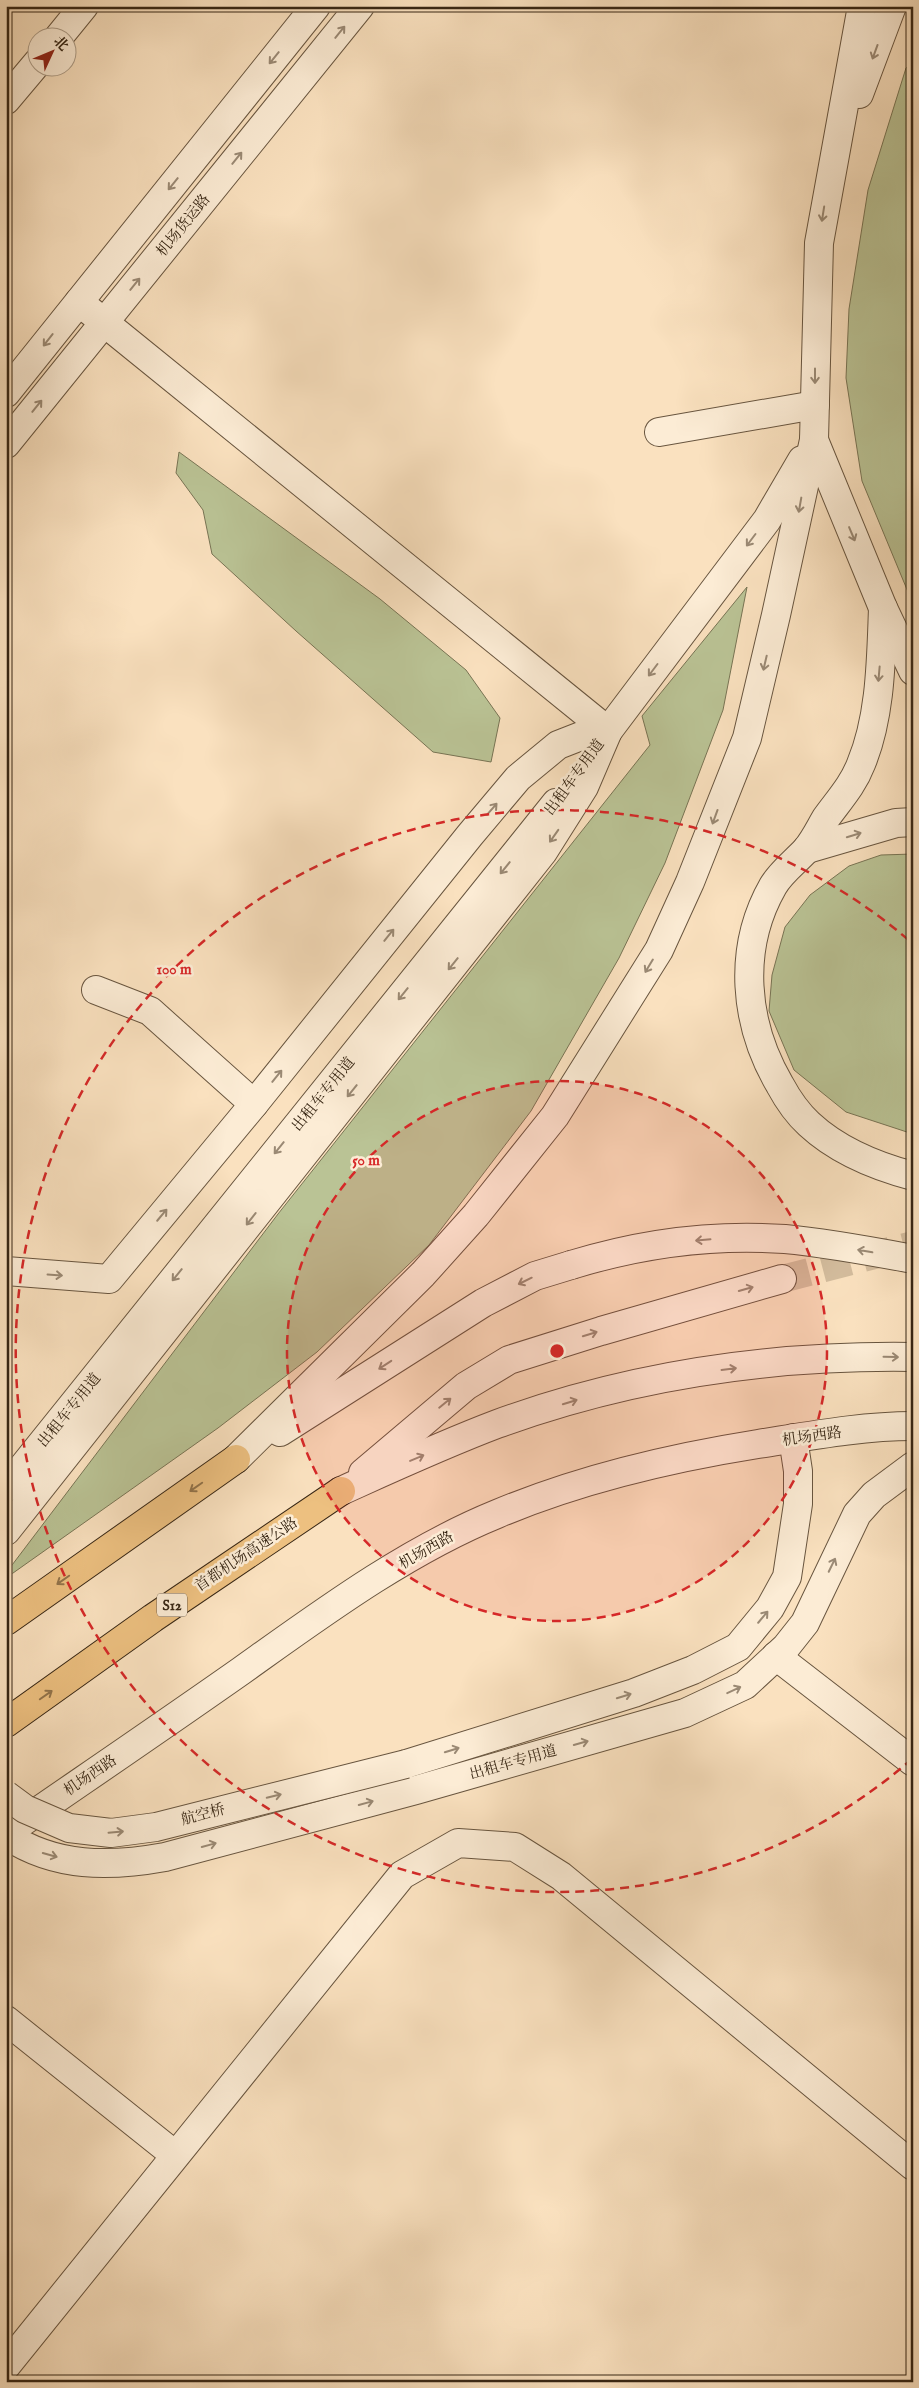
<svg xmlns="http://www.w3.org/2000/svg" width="919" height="2388" font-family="'IM FELL English','Noto Serif SC',serif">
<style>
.green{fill:#bac395;stroke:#787454}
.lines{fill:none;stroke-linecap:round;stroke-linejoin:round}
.minor-tunnel{stroke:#d3bc9d;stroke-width:28;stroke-dasharray:28 14;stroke-linecap:butt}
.minor-casing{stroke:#68553f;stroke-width:30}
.highway-casing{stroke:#372614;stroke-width:30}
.minor{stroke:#fcecd5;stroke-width:28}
.highway{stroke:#edc080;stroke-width:28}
.minor-bridge-casing{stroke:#68553f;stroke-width:30;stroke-linecap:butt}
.minor-bridge{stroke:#fcecd5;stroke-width:28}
.oneway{stroke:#9a8974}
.oneway2{stroke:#92734a}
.ring{fill:none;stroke:#d62828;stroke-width:2.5;stroke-dasharray:9 6}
.labels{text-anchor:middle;stroke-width:5;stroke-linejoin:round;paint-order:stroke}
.shield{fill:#fcecd5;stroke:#72614e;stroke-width:1}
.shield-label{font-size:14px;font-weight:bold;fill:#372614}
.street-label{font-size:15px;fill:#372614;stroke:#fcecd5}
.centre{fill:#d62828;stroke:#fcecd5;stroke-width:2.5}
.ring-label{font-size:15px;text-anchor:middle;font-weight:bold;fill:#d62828;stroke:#fcecd5;stroke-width:5;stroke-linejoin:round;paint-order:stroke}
</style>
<rect width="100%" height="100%" fill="#fae1bf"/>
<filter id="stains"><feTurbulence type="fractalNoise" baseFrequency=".004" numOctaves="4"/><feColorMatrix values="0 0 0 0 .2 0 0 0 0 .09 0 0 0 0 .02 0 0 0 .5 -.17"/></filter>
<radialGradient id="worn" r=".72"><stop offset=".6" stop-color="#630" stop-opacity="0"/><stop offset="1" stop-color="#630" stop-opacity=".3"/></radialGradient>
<g class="green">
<polygon points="913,62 913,604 862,481 846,378 849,309 868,190 906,68"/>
<polygon points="179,452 380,599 466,670 500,718 491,762 433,752 296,631 212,554 203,510 176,473"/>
<polygon points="747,587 723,710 665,863 619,958 531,1111 429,1245 317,1352 218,1428 6,1578 6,1573 278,1214 650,745 642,716"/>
<polygon points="913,854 913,1134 846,1112 794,1070 769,1011 772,975 785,927 810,895 849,866 881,855"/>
</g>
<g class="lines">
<polyline class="minor-tunnel" points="782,1279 913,1245"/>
<g class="minor-casing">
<g id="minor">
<polyline points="58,38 84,6"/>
<polyline points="859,94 892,6"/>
<polyline points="6,100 38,62"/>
<polyline points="79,302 608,731"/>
<polyline points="6,393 316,6"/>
<polyline points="659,432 815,405"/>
<polyline points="814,440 883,608 913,671"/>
<polyline points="6,444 360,6"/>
<path d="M883 608C881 659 881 716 861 764 853 785 839 800 826 818 820 828 814 841 806 850 795 862 781 872 773 886 737 949 744 1024 780 1085 787 1098 797 1113 809 1124 838 1151 875 1166 913 1176"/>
<polyline points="807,849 896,823 913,822"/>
<polyline points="96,990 150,1011 254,1104"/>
<polyline points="6,1271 109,1279 254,1104 470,835 518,778 558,745 581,736 608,731"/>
<polyline points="280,1432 483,1303 535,1276 571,1265"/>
<polyline points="236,1459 423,1274 476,1215 555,1116 659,950 690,882 747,738 776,615 814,440 819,243 862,6"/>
<polyline points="363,1473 466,1386 509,1360 601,1331 782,1279"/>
<polyline points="6,1488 556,803"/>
<path d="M341 1491C392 1468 444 1444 497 1424 629 1376 772 1355 913 1357"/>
<polyline points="6,1531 543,852 584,787 608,731 767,520 802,460"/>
<polyline points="776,1656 913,1762"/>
<polyline points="406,1764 634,1693 693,1670 738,1647 770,1608 787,1577 798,1504 798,1471 793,1438"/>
<path d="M18 1825C92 1774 167 1723 241 1671 321 1614 406 1551 497 1514 580 1479 670 1458 758 1444 809 1436 862 1426 913 1426"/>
<path d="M6 1835C55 1868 110 1867 165 1857L416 1790 685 1713 745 1685 786 1647 805 1623 857 1514 874 1495 913 1466"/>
<polyline points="6,2020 175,2155"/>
<polyline points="6,2366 402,1875 458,1843 515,1847 561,1876 913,2166"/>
</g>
</g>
<g class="highway-casing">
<g id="highway">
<polyline points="6,1621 236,1459"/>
<polyline points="6,1723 153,1618 341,1491"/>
</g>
</g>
<use href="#minor" class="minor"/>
<use href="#highway" class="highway"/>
<g class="minor-bridge-casing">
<g id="minor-bridge">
<path d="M571 1265C639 1244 713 1234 785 1239 828 1243 870 1251 913 1259"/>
<polyline points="6,1795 25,1809 69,1828 111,1833 156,1827 406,1764"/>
</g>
</g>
<use href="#minor-bridge" class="minor-bridge"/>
</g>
<defs><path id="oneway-shaft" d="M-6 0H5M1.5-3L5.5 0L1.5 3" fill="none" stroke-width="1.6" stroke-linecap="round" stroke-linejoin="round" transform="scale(1.25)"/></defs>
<g class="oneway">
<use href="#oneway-shaft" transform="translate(340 32) rotate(-51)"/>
<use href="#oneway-shaft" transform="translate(875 52) rotate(110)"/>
<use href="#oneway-shaft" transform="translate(274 58) rotate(129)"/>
<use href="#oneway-shaft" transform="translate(237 158) rotate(-51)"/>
<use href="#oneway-shaft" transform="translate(173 184) rotate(129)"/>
<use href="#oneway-shaft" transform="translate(823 214) rotate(99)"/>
<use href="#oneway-shaft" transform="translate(135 284) rotate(-51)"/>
<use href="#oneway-shaft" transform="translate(48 340) rotate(128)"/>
<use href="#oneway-shaft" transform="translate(815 376) rotate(90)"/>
<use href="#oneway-shaft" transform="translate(37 406) rotate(-51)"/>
<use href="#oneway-shaft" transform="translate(800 505) rotate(100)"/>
<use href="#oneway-shaft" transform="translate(852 534) rotate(67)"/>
<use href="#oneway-shaft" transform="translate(751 540) rotate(127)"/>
<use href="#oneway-shaft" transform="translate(765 663) rotate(103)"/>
<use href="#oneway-shaft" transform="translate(653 670) rotate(127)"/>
<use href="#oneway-shaft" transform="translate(879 674) rotate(95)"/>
<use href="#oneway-shaft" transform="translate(492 809) rotate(-49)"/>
<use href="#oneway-shaft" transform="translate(715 817) rotate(110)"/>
<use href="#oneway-shaft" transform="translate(854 835) rotate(-17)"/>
<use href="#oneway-shaft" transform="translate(554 836) rotate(125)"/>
<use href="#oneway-shaft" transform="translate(505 868) rotate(129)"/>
<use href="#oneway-shaft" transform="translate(389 935) rotate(-51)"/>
<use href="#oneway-shaft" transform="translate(453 964) rotate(129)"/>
<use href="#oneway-shaft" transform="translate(649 966) rotate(121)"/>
<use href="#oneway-shaft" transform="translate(403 994) rotate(129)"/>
<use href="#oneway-shaft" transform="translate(277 1076) rotate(-51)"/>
<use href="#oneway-shaft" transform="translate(352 1091) rotate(129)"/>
<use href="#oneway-shaft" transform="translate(279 1148) rotate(129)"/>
<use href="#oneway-shaft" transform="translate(162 1215) rotate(-50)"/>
<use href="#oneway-shaft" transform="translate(251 1219) rotate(128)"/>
<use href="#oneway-shaft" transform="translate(703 1240) rotate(175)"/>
<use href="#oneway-shaft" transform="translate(865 1251) rotate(-170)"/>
<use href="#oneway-shaft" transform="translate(55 1275) rotate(4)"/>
<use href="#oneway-shaft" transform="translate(177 1275) rotate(129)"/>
<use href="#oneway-shaft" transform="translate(525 1281) rotate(154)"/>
<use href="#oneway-shaft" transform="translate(746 1289) rotate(-16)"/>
<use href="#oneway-shaft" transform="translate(590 1334) rotate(-17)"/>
<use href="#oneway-shaft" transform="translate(891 1357) rotate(1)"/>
<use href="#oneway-shaft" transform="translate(385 1365) rotate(147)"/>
<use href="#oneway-shaft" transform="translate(729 1369) rotate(-7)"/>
<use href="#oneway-shaft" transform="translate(570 1402) rotate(-17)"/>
<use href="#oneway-shaft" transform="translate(445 1403) rotate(-39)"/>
<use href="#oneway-shaft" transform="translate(417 1458) rotate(-23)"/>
<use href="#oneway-shaft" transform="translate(832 1565) rotate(-64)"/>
<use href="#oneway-shaft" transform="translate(763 1617) rotate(-50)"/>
<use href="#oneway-shaft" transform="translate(734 1690) rotate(-25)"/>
<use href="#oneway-shaft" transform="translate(624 1696) rotate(-17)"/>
<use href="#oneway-shaft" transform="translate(581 1743) rotate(-16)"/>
<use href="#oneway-shaft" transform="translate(452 1750) rotate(-17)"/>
<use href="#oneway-shaft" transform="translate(274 1796) rotate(-14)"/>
<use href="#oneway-shaft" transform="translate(366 1803) rotate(-15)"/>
<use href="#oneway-shaft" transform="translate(116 1832) rotate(-5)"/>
<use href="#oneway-shaft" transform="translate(209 1845) rotate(-15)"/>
<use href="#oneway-shaft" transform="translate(50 1855) rotate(16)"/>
</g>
<g class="oneway2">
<use href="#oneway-shaft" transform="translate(196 1487) rotate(145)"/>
<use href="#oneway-shaft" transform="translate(63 1580) rotate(145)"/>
<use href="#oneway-shaft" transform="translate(46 1695) rotate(-35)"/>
</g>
<circle cx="557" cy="1351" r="270" fill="#d62828" fill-opacity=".12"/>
<g class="ring">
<circle cx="557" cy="1351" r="270"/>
<path d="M912 1759A541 541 0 1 1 912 943"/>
</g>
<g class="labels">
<rect class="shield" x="157" y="1593.5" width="30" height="23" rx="4"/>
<g class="shield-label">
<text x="172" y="1610">S12</text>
</g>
<g class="street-label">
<text transform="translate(183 225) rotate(-51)" y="5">机场货运路</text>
<text transform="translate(574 777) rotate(-54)" y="5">出租车专用道</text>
<text transform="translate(323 1094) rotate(-51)" y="5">出租车专用道</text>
<text transform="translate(69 1410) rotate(-51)" y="5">出租车专用道</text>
<text transform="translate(812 1436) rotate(-8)" y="5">机场西路</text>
<text transform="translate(426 1550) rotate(-30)" y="5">机场西路</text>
<text transform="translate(246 1554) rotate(-34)" y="5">首都机场高速公路</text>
<text transform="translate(513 1762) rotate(-16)" y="5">出租车专用道</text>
<text transform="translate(90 1775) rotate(-34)" y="5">机场西路</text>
<text transform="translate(203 1814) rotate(-15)" y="5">航空桥</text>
</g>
</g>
<circle cx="557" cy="1351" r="8" class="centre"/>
<g class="ring-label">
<text x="174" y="974">100 m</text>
<text x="366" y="1165">50 m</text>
</g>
<rect width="919" height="2388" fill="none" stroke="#fae1bf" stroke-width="25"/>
<rect x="8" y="8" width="904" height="2373" fill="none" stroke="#372614" stroke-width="2.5"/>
<rect x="12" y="12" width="894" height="2363" fill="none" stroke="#372614"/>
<g transform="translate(52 52) rotate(46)"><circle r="24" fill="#fcecd5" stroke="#ad9d88"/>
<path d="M0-4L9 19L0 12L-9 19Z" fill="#8f2418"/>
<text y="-8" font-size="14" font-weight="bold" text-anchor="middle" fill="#372614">北</text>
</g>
<rect width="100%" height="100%" filter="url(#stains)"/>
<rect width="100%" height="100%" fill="url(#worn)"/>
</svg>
